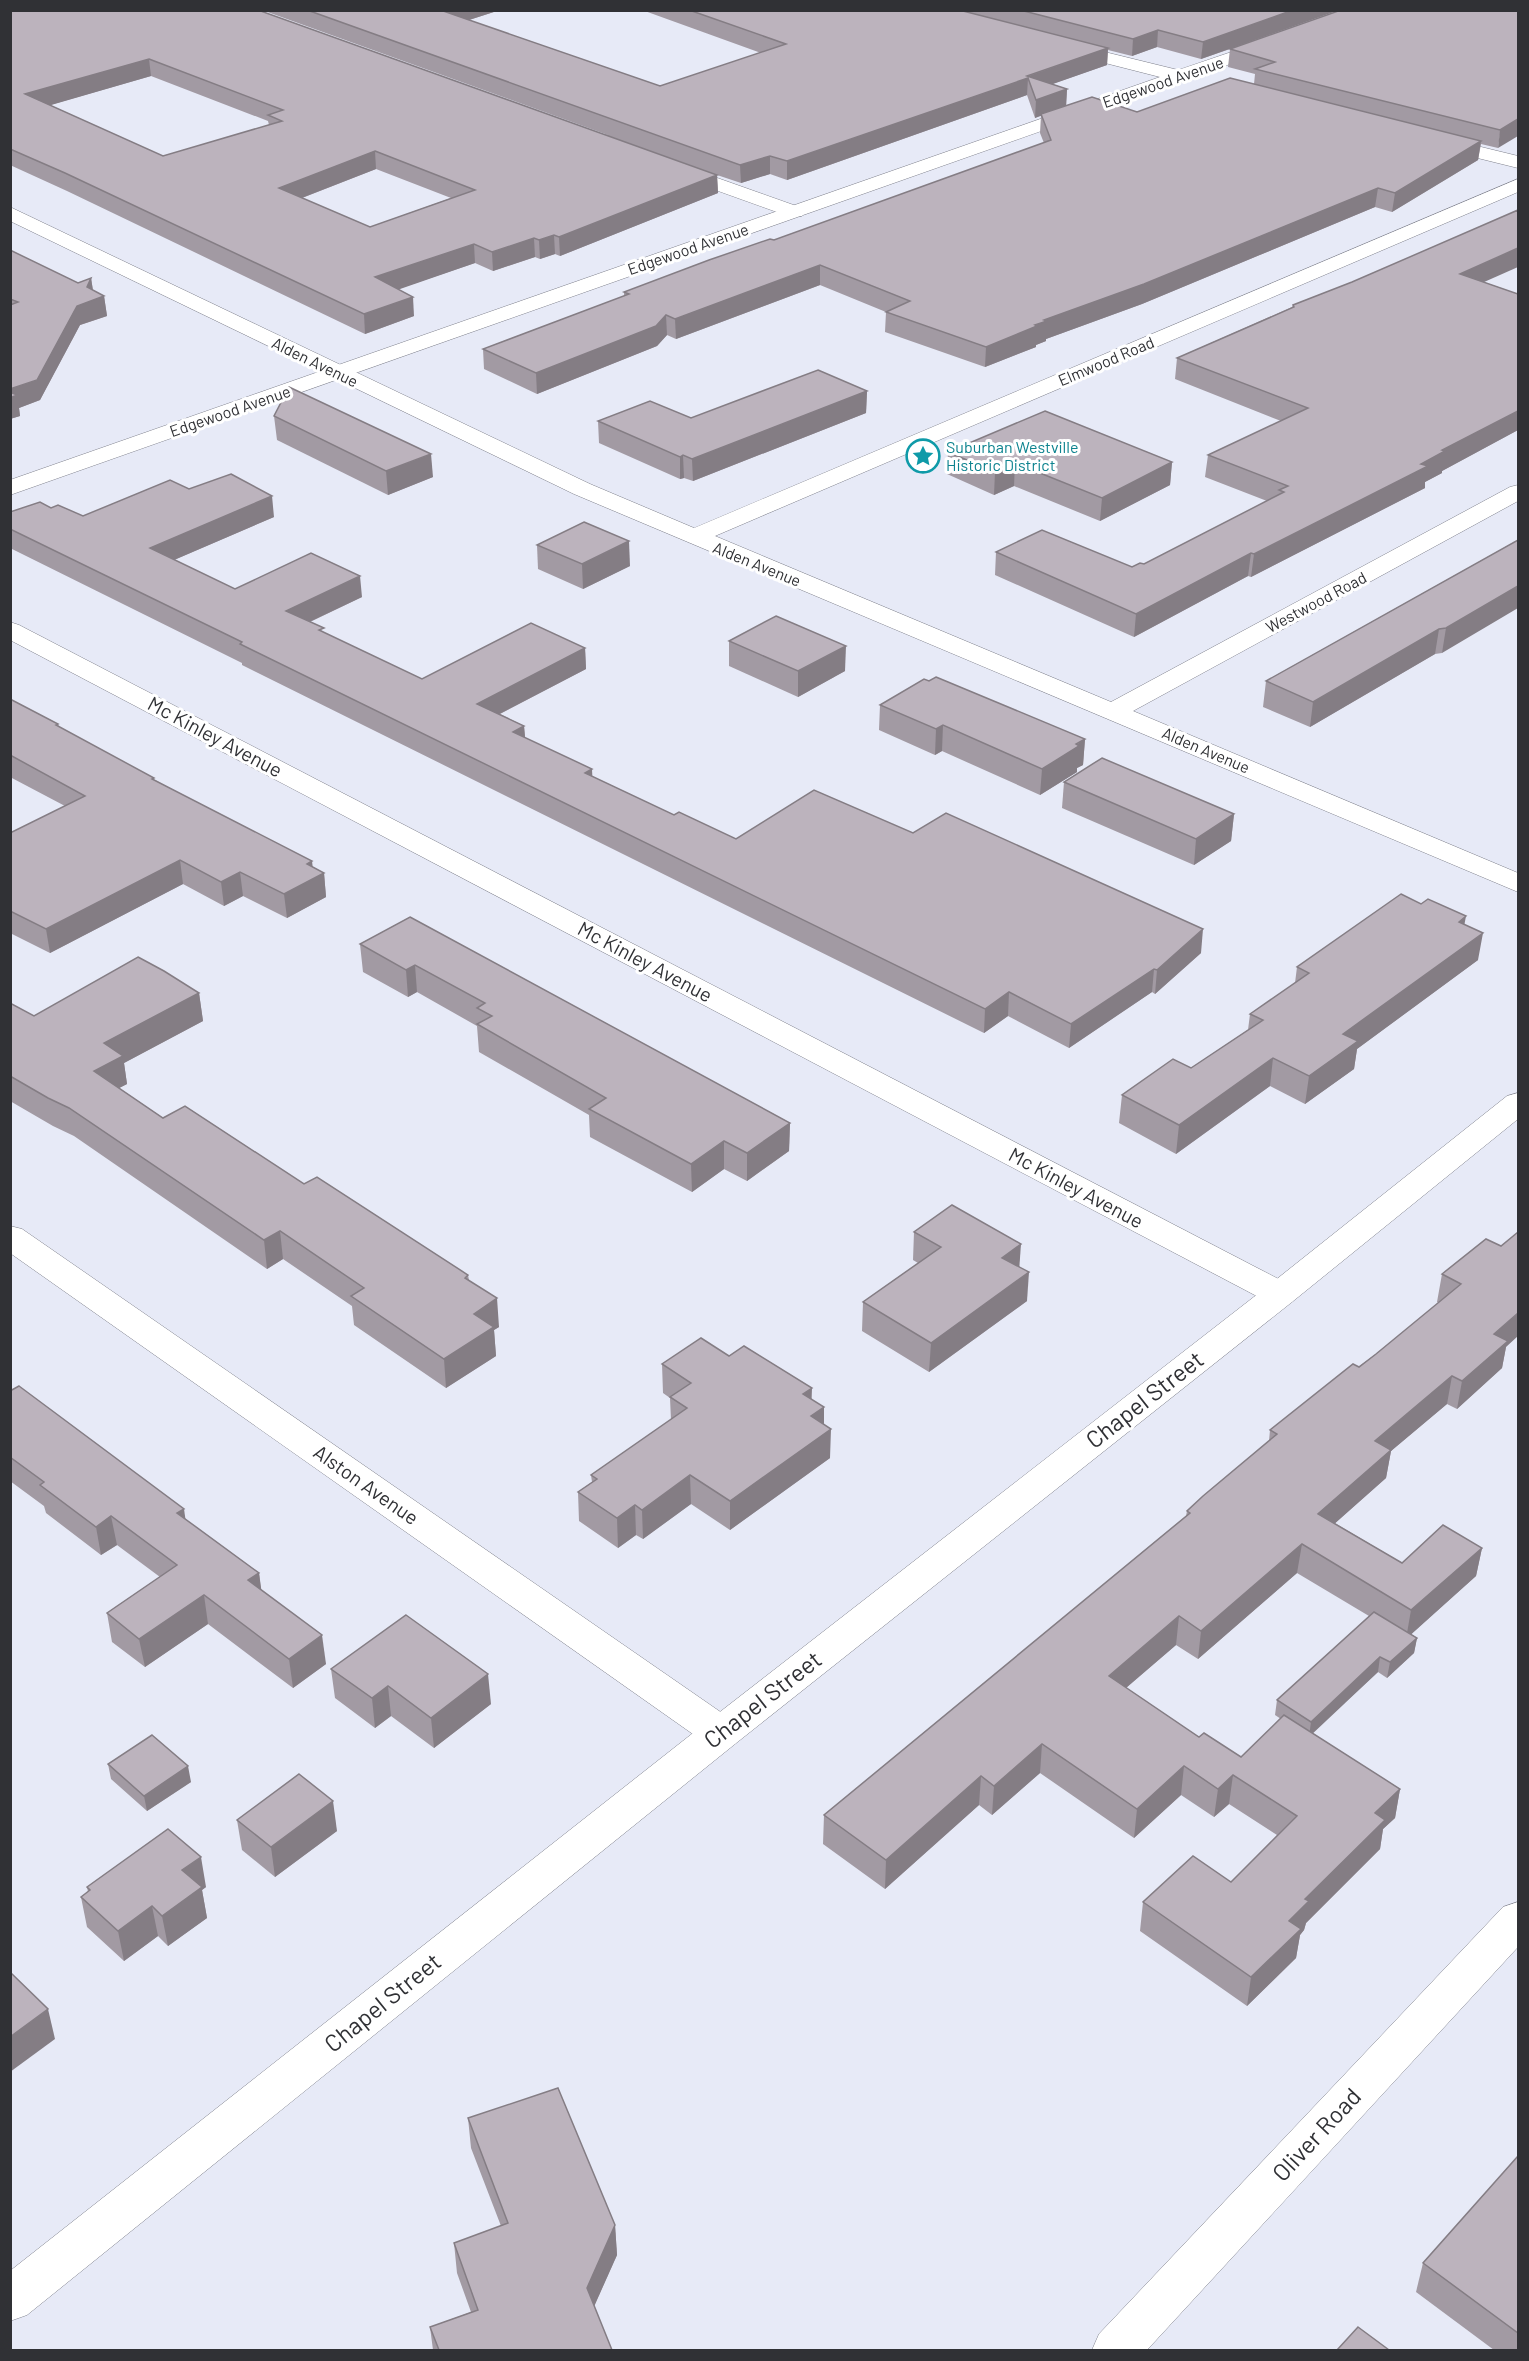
<svg xmlns="http://www.w3.org/2000/svg" width="1529" height="2361" font-family="Barlow,sans-serif">
<style>
.lines{fill:none;stroke-linecap:round;stroke-linejoin:round}
.minor-casing{stroke:#7f818c;stroke-width:1}
.tertiary-casing{stroke:#7f818c;stroke-width:1}
.minor{fill:#fff;fill-rule:evenodd}
.tertiary{fill:#fff;fill-rule:evenodd}
.wall{fill:#a29aa3;fill-rule:evenodd}
.shaded-wall{fill:#847d84}
.building{fill:#bcb3bd;stroke:#847d84;stroke-width:1.5;fill-rule:evenodd}
.labels{text-anchor:middle;stroke-width:6;stroke-linejoin:round;paint-order:stroke}
.far-street-label{font-size:16px;fill:#303135;stroke:#fff}
.far-culture-label{font-size:16px;fill:#0d838f;stroke:#fff;text-anchor:start}
.street-label{font-size:20px;fill:#303135;stroke:#fff}
.near-street-label{font-size:24px;fill:#303135;stroke:#fff}
</style>
<rect width="100%" height="100%" fill="#e7eaf7"/>
<g class="lines">
<g class="minor-casing">
<g id="minor">
<polygon points="675,163 802,208 805,212 802,216 788,216 668,173 665,169 668,165"/>
<polygon points="1518,179 1518,192 715,536 1111,702 1510,487 1518,485 1518,501 1133,711 1518,873 1518,892 574,494 10,221 10,207 590,484 694,528"/>
<polygon points="10,622 19,625 1292,1286 1297,1294 1292,1302 1280,1305 1268,1302 10,640"/>
<polygon points="10,1226 22,1229 735,1722 741,1733 735,1744 721,1748 707,1744 10,1253"/>
<polygon points="1518,1902 1518,1947 1147,2350 1092,2350 1099,2334 1503,1907"/>
</g>
</g>
<g class="tertiary-casing">
<g id="tertiary">
<polygon points="1270,39 1276,40 1279,44 1276,48 1190,78 1188,81 1180,82 10,495 10,480 1160,77 1058,51 1055,47 1058,43 1064,42 1178,70"/>
<polygon points="1436,136 1518,156 1518,168 1429,146 1427,142 1429,138"/>
<polygon points="1518,1093 1518,1119 1292,1302 735,1744 27,2315 10,2321 10,2271 707,1722 1268,1286 1507,1096"/>
</g>
</g>
<use href="#minor" class="minor"/>
<use href="#tertiary" class="tertiary"/>
</g>
<g class="wall">
<path d="M10 10 608 135 262 10H500L469 20 660 86 761 53 642 10H1339L1230 49 1518 10 1498 148 1481 144 1478 160 1392 212 1375 207 1142 304 1046 339V341L1036 345V347L985 367 885 332 886 312 820 285 676 339 667 335 657 346 537 394 484 369 483 349 624 296V292L774 240 1044 143 1040 133 1041 115 1035 118 1027 95 787 180 770 174 741 183 717 175 718 193 560 256 555 254 540 259 535 257 493 271 475 263 398 289 414 316 365 334 67 191 10 165ZM1157 47 1201 59 1230 49 1228 67 1255 74 1254 84 1137 112 1066 106 1067 89 1052 84 1107 65 1108 50 1132 56ZM151 76 268 121 269 125 163 156 50 105ZM376 169 451 198 370 227 302 198Z"/>
<polygon points="10,250 78,283 91,278 93,290 104,296 107,316 80,325 40,400 19,408 20,416 10,419"/>
<polygon points="1352,282 1484,282 1518,294 1518,430 1442,471 1442,473 1425,482 1425,488 1251,577 1248,576 1134,637 995,575 996,552 1132,567 1144,564 1267,501 1205,477 1208,455 1281,421 1175,379 1177,358 1292,307 1293,305"/>
<polygon points="867,391 866,413 693,481 684,478 680,479 599,443 598,421 691,418"/>
<polygon points="274,416 433,477 388,495 277,440"/>
<polygon points="948,452 1172,462 1170,485 1100,521 1014,486 994,495 947,474"/>
<polygon points="189,489 274,517 174,560 235,589 362,597 310,622 325,633 422,679 585,648 586,669 500,714 524,726 525,738 592,769 592,776 674,815 736,839 913,833 1201,953 1155,994 1152,992 1069,1048 1008,1016 984,1033 242,665 242,663 10,548 10,512 51,508 83,516"/>
<polygon points="1518,540 1442,653 1435,654 1310,727 1263,707 1266,681"/>
<polygon points="537,545 630,566 583,589 538,569"/>
<polygon points="729,641 845,671 798,697 729,666"/>
<polygon points="10,699 58,724 59,727 324,873 326,897 287,918 243,896 224,906 183,884 50,953 10,933 10,833 65,806 10,777"/>
<polygon points="880,705 1085,739 1083,765 1077,768 1077,772 1040,795 942,751 935,755 879,730"/>
<polygon points="1064,782 1234,814 1231,841 1194,865 1062,808"/>
<polygon points="410,917 790,1123 789,1151 747,1181 724,1169 692,1192 590,1137 589,1115 479,1052 477,1026 417,992 408,997 363,972 360,944"/>
<polygon points="1464,924 1478,960 1357,1049 1354,1069 1305,1104 1270,1086 1176,1154 1119,1123 1122,1095 1191,1068 1248,1030 1250,1014 1295,983 1297,967"/>
<polygon points="199,993 203,1021 124,1063 127,1084 119,1088 163,1118 304,1184 468,1275 469,1280 499,1327 494,1330 496,1356 446,1388 354,1325 352,1306 283,1259 267,1269 74,1136 53,1126 10,1101 10,1003 34,1016"/>
<polygon points="914,1232 1020,1267 1027,1301 929,1372 862,1331 863,1302 918,1263 913,1260"/>
<path d="M1486 1239 1506 1347 1502 1368 1457 1409 1447 1404 1391 1451 1386 1478 1335 1523 1402 1563 1482 1548 1476 1576 1411 1634 1417 1638 1414 1653 1387 1678 1378 1672 1312 1733 1400 1789 1395 1818 1383 1829 1380 1849 1306 1923 1304 1930 1300 1935 1296 1958 1247 2006 1140 1931 1143 1902 1231 1882 1277 1835 1229 1804 1214 1817 1181 1795 1134 1838 1040 1773 992 1815 979 1805 885 1889 823 1844 824 1815 1186 1516 1187 1511 1269 1441 1270 1430 1376 1354 1439 1303 1437 1302 1442 1274ZM1297 1573 1369 1616 1277 1700 1275 1715 1281 1719 1241 1757 1199 1737 1126 1688 1176 1645 1198 1659Z"/>
<polygon points="729,1356 811,1399 824,1425 830,1458 730,1530 691,1504 643,1539 636,1535 618,1548 579,1521 578,1492 592,1482 591,1475 671,1420 670,1398 663,1393 662,1364"/>
<polygon points="10,1391 259,1573 261,1590 326,1664 293,1688 208,1624 145,1667 112,1642 107,1613 160,1577 117,1545 101,1555 46,1513 44,1506 10,1481"/>
<polygon points="331,1669 491,1704 434,1748 391,1716 375,1728 335,1698"/>
<polygon points="108,1764 191,1782 147,1811 111,1779"/>
<polygon points="237,1820 337,1831 275,1877 242,1850"/>
<polygon points="87,1887 206,1887 202,1890 207,1918 168,1946 158,1936 124,1961 87,1927 81,1897 88,1892"/>
<polygon points="468,2118 615,2225 617,2255 594,2306 612,2350 433,2350 430,2327 471,2312 457,2273 454,2243 501,2226 471,2148"/>
<polygon points="1518,2156 1518,2350 1494,2350 1416,2292 1423,2263"/>
</g>
<g class="shaded-wall">
<polygon points="444,10 500,10 444,28"/>
<polygon points="1293,10 1339,10 1201,59 1203,42"/>
<polygon points="1158,30 1157,47 1132,56 1133,39"/>
<polygon points="1108,48 1107,65 1033,91 1028,78 1027,95 787,180 787,161"/>
<polygon points="149,59 151,76 27,112 25,94"/>
<polygon points="1067,89 1066,107 1035,118 1036,100"/>
<polygon points="1518,119 1518,136 1498,148 1500,130"/>
<polygon points="1481,141 1478,160 1392,212 1395,193"/>
<polygon points="375,151 376,169 281,206 279,188"/>
<polygon points="770,156 770,174 741,183 740,165"/>
<polygon points="717,175 718,193 560,256 559,237"/>
<polygon points="1378,188 1375,207 1142,304 1046,339 1046,341 1036,345 1036,347 985,367 986,347 1035,325 1044,320"/>
<polygon points="554,235 555,254 540,259 539,240"/>
<polygon points="534,238 535,257 493,271 492,252"/>
<polygon points="474,244 475,263 377,297 375,277"/>
<polygon points="1518,248 1518,267 1457,294 1460,274"/>
<polygon points="820,265 820,285 676,339 675,319"/>
<polygon points="91,278 94,298 104,296 107,316 80,325 40,400 19,408 20,416 10,419 10,389 87,287"/>
<polygon points="413,297 414,316 365,334 364,314"/>
<polygon points="666,315 667,335 657,346 537,394 536,373"/>
<polygon points="867,391 866,413 693,481 692,459"/>
<polygon points="1518,411 1518,430 1442,471 1442,473 1425,482 1425,488 1251,577 1254,554 1421,464 1442,450"/>
<polygon points="431,454 433,477 388,495 386,471"/>
<polygon points="683,455 684,478 680,479 680,457"/>
<polygon points="1172,462 1170,485 1100,521 1102,498"/>
<polygon points="1015,463 1014,486 994,495 995,472"/>
<polygon points="272,496 274,517 153,569 150,548"/>
<polygon points="629,541 630,566 583,589 582,564"/>
<polygon points="1251,553 1248,576 1134,637 1136,614"/>
<polygon points="360,576 362,597 288,632 286,611"/>
<polygon points="1518,586 1518,608 1442,653 1446,628"/>
<polygon points="1439,629 1435,654 1310,727 1313,702"/>
<polygon points="846,646 845,671 798,697 798,671"/>
<polygon points="585,648 586,669 478,725 477,704"/>
<polygon points="943,725 942,751 935,755 936,729"/>
<polygon points="524,726 526,748 513,732"/>
<polygon points="1085,739 1083,765 1077,768 1077,772 1040,795 1042,769"/>
<polygon points="592,769 593,791 585,773"/>
<polygon points="1234,814 1231,841 1194,865 1196,839"/>
<polygon points="180,860 183,884 50,953 46,929"/>
<polygon points="312,861 314,878 324,873 326,897 287,918 284,894 307,864"/>
<polygon points="240,872 243,896 224,906 221,882"/>
<polygon points="1466,916 1461,943 1459,922"/>
<polygon points="1203,929 1201,953 1155,994 1157,970"/>
<polygon points="1483,933 1478,960 1357,1049 1354,1069 1305,1104 1309,1076 1343,1034"/>
<polygon points="415,965 417,992 408,997 406,970"/>
<polygon points="1154,969 1152,992 1069,1048 1071,1024"/>
<polygon points="1009,992 1008,1016 984,1033 985,1009"/>
<polygon points="199,993 203,1021 124,1063 127,1084 98,1099 94,1071 104,1043"/>
<polygon points="1273,1058 1270,1086 1176,1154 1179,1125"/>
<polygon points="790,1123 789,1151 747,1181 747,1153"/>
<polygon points="724,1141 724,1169 692,1192 691,1164"/>
<polygon points="280,1231 283,1259 267,1269 264,1240"/>
<polygon points="1021,1244 1019,1272 1002,1258"/>
<polygon points="1029,1272 1027,1301 929,1372 931,1343"/>
<polygon points="497,1298 499,1327 494,1330 496,1356 446,1388 444,1359 474,1314"/>
<polygon points="1518,1313 1518,1336 1506,1347 1502,1368 1457,1409 1462,1381 1494,1334"/>
<polygon points="1452,1376 1447,1404 1391,1451 1386,1478 1314,1542 1318,1514 1375,1441"/>
<polygon points="812,1388 811,1416 824,1407 824,1434 831,1429 830,1458 730,1530 730,1501 803,1394"/>
<polygon points="690,1475 691,1504 643,1539 642,1510"/>
<polygon points="635,1505 636,1535 618,1548 617,1518"/>
<polygon points="184,1509 188,1537 177,1513"/>
<polygon points="111,1516 117,1545 101,1555 96,1527"/>
<polygon points="1302,1544 1297,1573 1198,1659 1201,1631"/>
<polygon points="1482,1548 1476,1576 1406,1639 1411,1610"/>
<polygon points="259,1573 263,1602 248,1580"/>
<polygon points="204,1595 208,1624 145,1667 139,1639"/>
<polygon points="1179,1616 1176,1645 1106,1705 1109,1676"/>
<polygon points="322,1635 326,1664 293,1688 289,1659"/>
<polygon points="1417,1638 1414,1653 1387,1678 1390,1662"/>
<polygon points="1380,1657 1378,1672 1309,1737 1311,1722"/>
<polygon points="488,1674 491,1704 434,1748 431,1718"/>
<polygon points="388,1686 391,1716 375,1728 372,1698"/>
<polygon points="1042,1744 1040,1773 992,1815 994,1786"/>
<polygon points="188,1766 191,1782 147,1811 144,1796"/>
<polygon points="1184,1766 1181,1795 1134,1838 1137,1809"/>
<polygon points="1233,1775 1229,1804 1214,1817 1218,1789"/>
<polygon points="981,1776 979,1805 885,1889 886,1860"/>
<polygon points="1400,1789 1395,1818 1383,1829 1380,1849 1306,1923 1304,1930 1300,1935 1296,1958 1247,2006 1251,1977 1289,1921 1305,1899 1375,1813"/>
<polygon points="333,1801 337,1831 275,1877 271,1847"/>
<polygon points="201,1857 206,1887 202,1890 207,1918 168,1946 162,1916 182,1870"/>
<polygon points="152,1906 158,1936 124,1961 118,1931"/>
<polygon points="48,2009 55,2039 10,2072 10,2037"/>
<polygon points="615,2225 617,2255 589,2318 587,2288"/>
</g>
<g class="building">
<path d="M10 10H258L717 175 559 237 554 235 539 240 534 238 492 252 474 244 375 277 413 297 364 314 65 173 10 149ZM149 59 283 110 268 115 282 121 163 156 25 94ZM375 151 475 190 370 227 279 188Z"/>
<polygon points="307,10 444,10 443,11 660,86 786,44 689,10 959,10 1108,48 1027,76 1067,89 1036,100 1028,78 787,161 770,156 740,165"/>
<polygon points="1020,10 1293,10 1203,42 1158,30 1133,39"/>
<polygon points="1341,10 1518,10 1518,119 1500,130 1255,69 1275,62 1230,49"/>
<polygon points="1230,78 1481,141 1395,193 1378,188 1144,284 1044,320 1047,321 1035,325 1037,326 986,347 886,312 910,301 820,265 675,319 666,315 656,326 536,373 483,349 629,294 624,292 709,260 770,239 774,240 1051,140 1041,114 1092,97 1137,112"/>
<polygon points="1518,210 1518,248 1460,274 1518,294 1518,411 1442,450 1445,451 1421,464 1428,466 1254,554 1251,553 1136,614 996,552 1042,530 1132,567 1140,563 1144,564 1284,492 1279,490 1288,486 1208,455 1308,408 1177,358 1294,307 1293,305 1352,282"/>
<polygon points="10,250 78,283 91,278 87,287 104,296 77,306 37,380 10,389 10,305 18,302 10,299"/>
<polygon points="818,370 867,391 692,459 683,455 680,457 598,421 650,401 691,418"/>
<polygon points="289,387 431,454 386,471 274,416"/>
<polygon points="10,392 17,395 10,398"/>
<polygon points="1045,411 1172,462 1102,498 1015,463 995,472 948,452"/>
<polygon points="231,474 272,496 150,548 235,589 311,553 360,576 286,611 324,628 319,630 422,679 531,623 585,648 477,704 524,726 513,732 592,769 585,773 674,815 679,812 736,839 814,790 913,833 946,813 1203,929 1157,970 1154,969 1071,1024 1009,992 985,1009 240,644 242,642 10,529 10,512 40,502 51,508 58,505 83,516 170,480 189,489"/>
<polygon points="584,522 629,541 582,564 537,545"/>
<polygon points="1518,540 1518,586 1446,628 1439,629 1313,702 1266,681"/>
<polygon points="776,616 846,646 798,671 729,641"/>
<polygon points="936,677 1085,739 1076,744 1079,746 1042,769 943,725 936,729 880,705 924,679 929,681"/>
<polygon points="10,699 58,724 56,725 154,778 152,779 312,861 307,864 324,873 284,894 240,872 221,882 180,860 46,929 10,911 10,833 85,796 10,755"/>
<polygon points="1102,758 1234,814 1196,839 1064,782"/>
<polygon points="1401,894 1421,904 1428,899 1466,916 1459,922 1483,933 1343,1034 1358,1041 1309,1076 1273,1058 1179,1125 1122,1095 1173,1059 1191,1068 1263,1020 1250,1014 1309,973 1297,967"/>
<polygon points="410,917 790,1123 747,1153 724,1141 691,1164 589,1109 606,1098 477,1024 492,1016 477,1008 485,1003 415,965 406,970 360,944"/>
<polygon points="138,957 164,971 199,993 104,1043 123,1056 94,1071 163,1118 185,1106 304,1184 317,1177 468,1275 465,1278 497,1298 474,1314 494,1327 444,1359 351,1296 364,1288 280,1231 264,1240 69,1108 48,1098 10,1076 10,1003 34,1016"/>
<polygon points="952,1205 1021,1244 1002,1258 1029,1272 931,1343 863,1302 941,1247 914,1232"/>
<polygon points="1518,1232 1518,1313 1494,1334 1508,1341 1462,1381 1452,1376 1375,1441 1391,1450 1318,1514 1402,1563 1443,1525 1482,1548 1411,1610 1302,1544 1201,1631 1179,1616 1109,1676 1199,1737 1204,1733 1241,1757 1284,1715 1400,1789 1375,1813 1385,1820 1305,1899 1309,1901 1289,1921 1301,1929 1251,1977 1143,1902 1193,1856 1231,1882 1297,1816 1233,1775 1218,1789 1184,1766 1137,1809 1042,1744 994,1786 981,1776 886,1860 824,1815 1190,1513 1187,1511 1203,1496 1277,1434 1270,1430 1353,1364 1359,1367 1376,1354 1461,1284 1442,1274 1486,1239 1501,1246"/>
<polygon points="701,1338 729,1356 744,1346 812,1388 803,1394 824,1407 811,1416 831,1429 730,1501 690,1475 642,1510 635,1505 617,1518 578,1492 597,1479 591,1475 687,1408 670,1397 691,1383 662,1364"/>
<polygon points="19,1386 184,1509 177,1513 259,1573 248,1580 322,1635 289,1659 204,1595 139,1639 107,1613 177,1565 111,1516 96,1527 40,1485 44,1482 10,1457 10,1391"/>
<polygon points="1374,1612 1417,1638 1390,1662 1380,1657 1311,1722 1277,1700"/>
<polygon points="406,1615 488,1674 431,1718 388,1686 372,1698 331,1669"/>
<polygon points="152,1735 188,1766 144,1796 108,1764"/>
<polygon points="299,1774 333,1801 271,1847 237,1820"/>
<polygon points="168,1829 201,1857 182,1870 202,1887 162,1916 152,1906 118,1931 81,1897 90,1890 87,1887"/>
<polygon points="10,1972 48,2009 10,2037"/>
<polygon points="558,2088 615,2225 587,2288 612,2350 439,2350 430,2327 478,2310 454,2243 508,2223 468,2118"/>
<polygon points="1518,2156 1518,2333 1423,2263"/>
<polygon points="1358,2327 1389,2350 1337,2350"/>
</g>
<defs>
<g id="sight-ring" transform="scale(1.725)"><circle r="9.5" fill="#fff" stroke="#0f9aa8" stroke-width="1.5"/><path d="M0-6L1.8-2.2L6-1.7L2.9 1.2L3.7 5.4L0 3.3L-3.7 5.4L-2.9 1.2L-6-1.7L-1.8-2.2Z" fill="#0f9aa8"/></g>
</defs>
<g fill-rule="evenodd">
<use href="#sight-ring" x="923" y="456"/>
</g>
<g class="labels">
<g class="far-street-label">
<text transform="translate(1163 82) rotate(-19)" y="6">Edgewood Avenue</text>
<text transform="translate(688 249) rotate(-19)" y="6">Edgewood Avenue</text>
<text transform="translate(1106 361) rotate(-23)" y="6">Elmwood Road</text>
<text transform="translate(315 362) rotate(26)" y="6">Alden Avenue</text>
<text transform="translate(230 411) rotate(-19)" y="6">Edgewood Avenue</text>
<text transform="translate(757 564) rotate(22)" y="6">Alden Avenue</text>
<text transform="translate(1316 602) rotate(-28)" y="6">Westwood Road</text>
<text transform="translate(1206 750) rotate(23)" y="6">Alden Avenue</text>
</g>
<g class="far-culture-label">
<text x="946" y="453">Suburban Westville<tspan x="946" dy="18">Historic District</tspan></text>
</g>
<g class="street-label">
<text transform="translate(215 737) rotate(28)" y="7">Mc Kinley Avenue</text>
<text transform="translate(645 962) rotate(28)" y="7">Mc Kinley Avenue</text>
<text transform="translate(1076 1188) rotate(28)" y="7">Mc Kinley Avenue</text>
<text transform="translate(366 1485) rotate(35)" y="7">Alston Avenue</text>
</g>
<g class="near-street-label">
<text transform="translate(1145 1400) rotate(-38)" y="8">Chapel Street</text>
<text transform="translate(763 1700) rotate(-38)" y="8">Chapel Street</text>
<text transform="translate(383 2003) rotate(-39)" y="8">Chapel Street</text>
<text transform="translate(1317 2135) rotate(-47)" y="8">Oliver Road</text>
</g>
</g>
<rect width="1529" height="2361" fill="none" stroke="#303135" stroke-width="24"/>
</svg>
